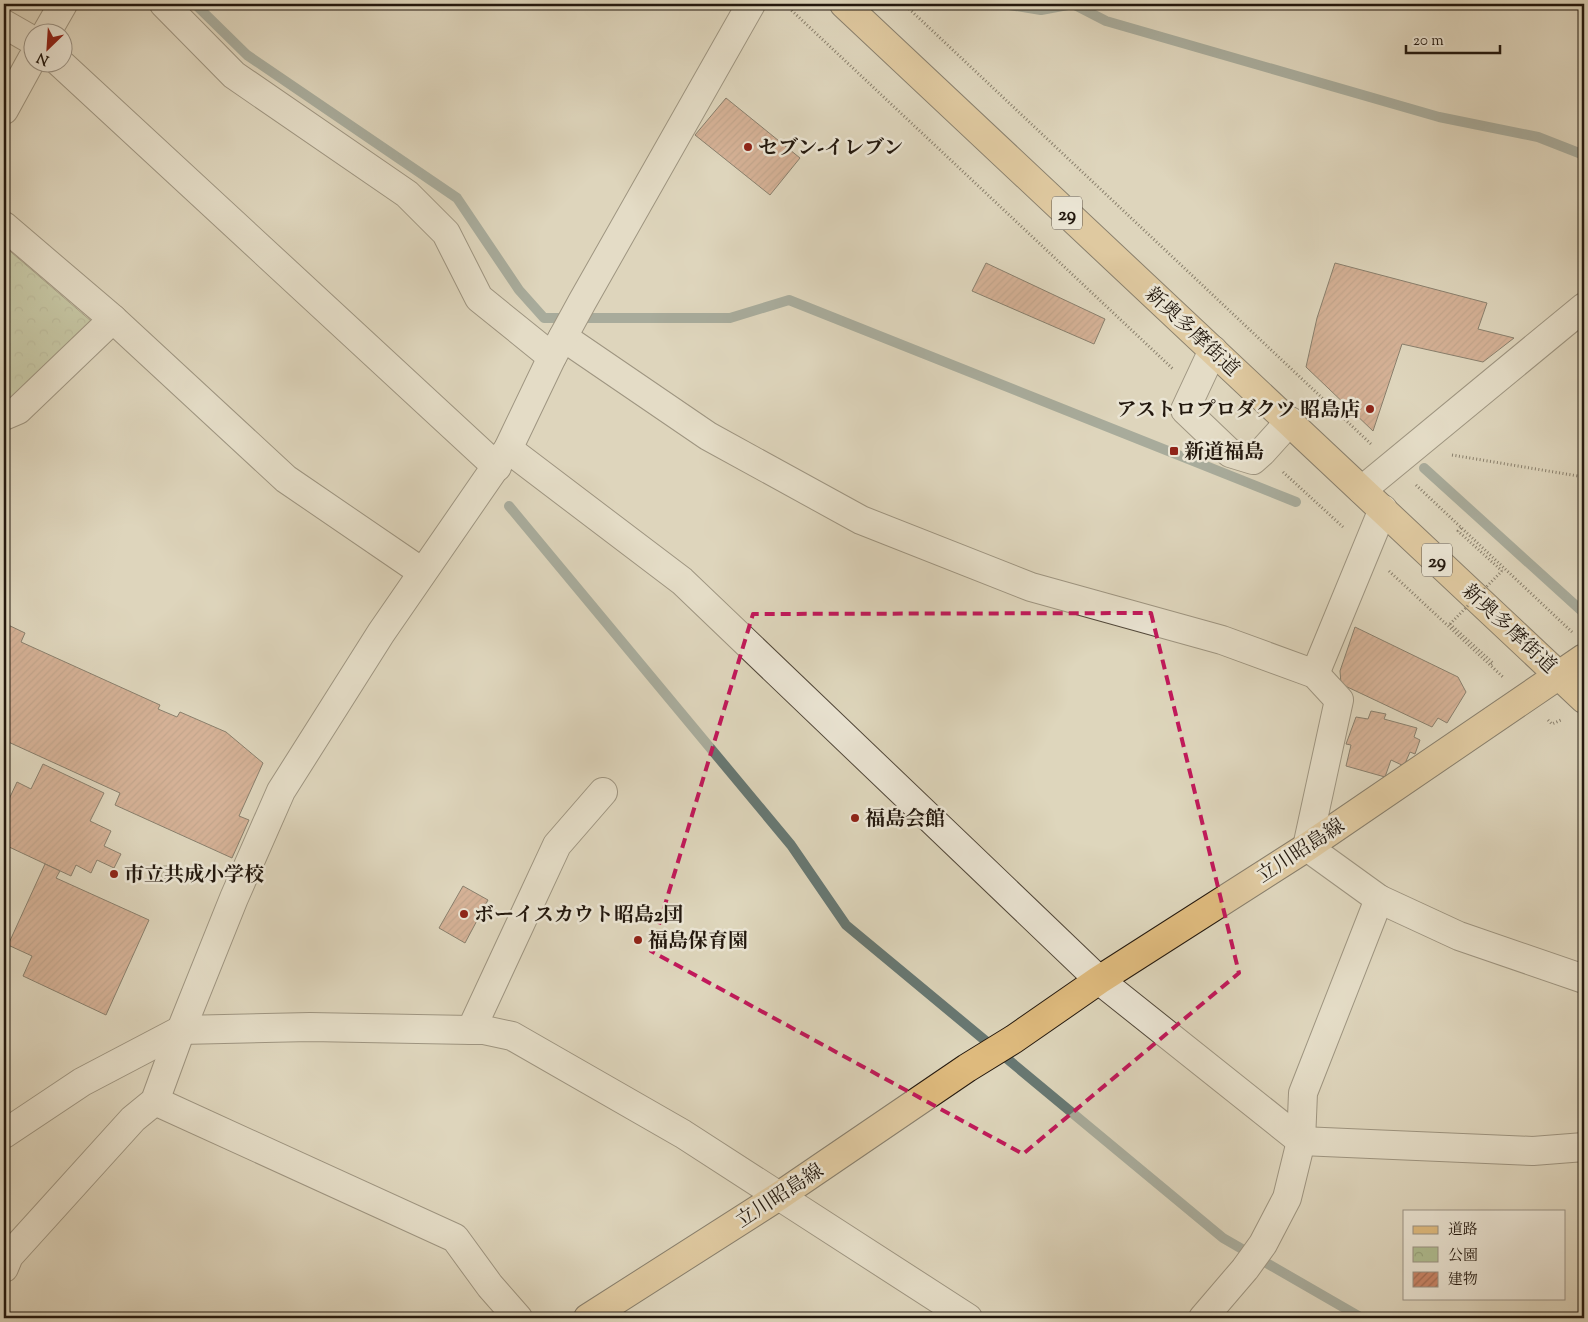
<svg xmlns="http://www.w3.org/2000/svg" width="1588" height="1322" font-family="'Sorts Mill Goudy','Noto Serif JP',serif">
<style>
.park{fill:url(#park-crowns);stroke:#6a6b50}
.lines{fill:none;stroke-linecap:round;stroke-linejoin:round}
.stream{stroke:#677873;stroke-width:10}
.building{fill:url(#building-hatch);stroke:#23180e}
.minor-casing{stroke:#52483a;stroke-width:30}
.major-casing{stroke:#23180e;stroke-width:30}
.path{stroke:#23180e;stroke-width:3;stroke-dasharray:1 2.5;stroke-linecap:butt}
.minor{stroke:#eae4d3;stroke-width:28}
.major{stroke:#dfbb7e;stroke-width:28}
.path-bridge{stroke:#23180e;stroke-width:3;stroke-dasharray:1 2.5;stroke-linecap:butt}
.tree{fill:#8e8972}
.marked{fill:none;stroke:#c2185b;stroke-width:4;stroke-dasharray:10 6;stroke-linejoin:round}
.poi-dot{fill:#8f2418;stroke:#eae4d3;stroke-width:2}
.labels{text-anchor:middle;stroke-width:5;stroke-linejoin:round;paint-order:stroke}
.shield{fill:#eae4d3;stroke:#5f5549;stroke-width:1}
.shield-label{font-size:19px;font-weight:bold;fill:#23180e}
.poi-label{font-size:20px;font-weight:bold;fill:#23180e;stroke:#eae4d3;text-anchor:start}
.street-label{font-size:20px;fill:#23180e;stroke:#eae4d3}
</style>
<defs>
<pattern id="park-crowns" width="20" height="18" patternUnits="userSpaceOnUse" patternTransform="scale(1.25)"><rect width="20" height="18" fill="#b0be92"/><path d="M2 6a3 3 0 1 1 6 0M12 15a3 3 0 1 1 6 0" fill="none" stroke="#97a37d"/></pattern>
<pattern id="building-hatch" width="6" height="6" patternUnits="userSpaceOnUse" patternTransform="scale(1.25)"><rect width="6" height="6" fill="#c98668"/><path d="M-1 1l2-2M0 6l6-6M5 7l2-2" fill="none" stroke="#a36d54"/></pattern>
</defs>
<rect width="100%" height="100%" fill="#ded6bc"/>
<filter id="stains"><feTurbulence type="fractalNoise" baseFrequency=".004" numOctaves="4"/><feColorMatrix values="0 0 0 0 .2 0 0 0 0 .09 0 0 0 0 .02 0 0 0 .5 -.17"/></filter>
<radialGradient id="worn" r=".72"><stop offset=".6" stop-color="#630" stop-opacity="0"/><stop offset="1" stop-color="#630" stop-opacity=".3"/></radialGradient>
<polygon class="park" points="4,246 91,321 13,400 4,404"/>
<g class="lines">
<g class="stream">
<polyline points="195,4 247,55 457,198 519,290 544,318 730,318 789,300 1296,502"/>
<polyline points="1003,4 1041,10 1073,4 1106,21 1439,117 1538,137 1584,155"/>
<polyline points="1424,468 1584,613"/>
<polyline points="509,506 791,845 846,925 1223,1238 1362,1318"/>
</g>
</g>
<g class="building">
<polygon points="726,98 800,158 770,195 695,135"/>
<polygon points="986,263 1105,319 1094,344 972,291"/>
<polygon points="1335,263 1487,303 1478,329 1514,338 1483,362 1402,344 1373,431 1306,367 1317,318"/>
<polygon points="4,623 25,633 21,642 160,705 158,709 177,717 180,712 226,732 263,763 239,816 249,820 232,858 115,805 120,793 4,740"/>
<polygon points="1355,627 1458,677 1466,692 1447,723 1438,718 1432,727 1341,684 1340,671"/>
<polygon points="1371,711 1386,714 1384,719 1417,728 1414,737 1420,740 1415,754 1410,752 1404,766 1391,760 1385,777 1346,766 1351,745 1346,744 1356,717 1368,719"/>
<polygon points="43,764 104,793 90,821 111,831 104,846 121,854 114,868 97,860 91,873 76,865 71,876 7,846 10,839 4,836 4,810 17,782 31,789"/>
<polygon points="45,864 60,871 56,878 149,920 106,1015 23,976 32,956 8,945"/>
<polygon points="463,886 488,900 465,943 439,928"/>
</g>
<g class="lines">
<g class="minor-casing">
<g id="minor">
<polyline points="164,4 234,75 407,194 446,233 479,298 552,357"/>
<polyline points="4,24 32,40"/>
<polyline points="47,32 63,4"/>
<polyline points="59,62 497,467"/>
<polyline points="4,110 32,59"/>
<polyline points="4,226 113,319 286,479 422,572"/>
<polyline points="563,337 708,436 861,520 1031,587 1222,640 1315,674 1339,700 1307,847 1379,899 1303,1093 1301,1141 1287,1198 1263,1244 1245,1269 1203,1318"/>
<polyline points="1213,350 1185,410 1230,453 1253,460 1262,452 1290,421"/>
<polyline points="4,416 18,410 113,319"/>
<polyline points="508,449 682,581 1099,980 1301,1141 1533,1151 1584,1147"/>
<polyline points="1362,490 1584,307"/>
<polyline points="1315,674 1383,509"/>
<polyline points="1379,899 1459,936 1584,979"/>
<polyline points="471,1030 557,845 603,792"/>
<polyline points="155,1101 455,1238 490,1286 518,1318"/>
<polyline points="4,1134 82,1082 181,1030 310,1027 471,1030 484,1030 512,1036 683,1134 968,1318"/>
<polyline points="4,1268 9,1256 133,1119 155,1101 181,1030 234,898 281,791 381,633 508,449 552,357 582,302 751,4"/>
</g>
</g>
<g class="major-casing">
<g id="major">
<polyline points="844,4 1584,699"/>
<polyline points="588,1318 779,1196 967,1068 1014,1039 1099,980 1307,847 1584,658"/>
</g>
</g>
<g class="path">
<polyline points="785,4 789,8 790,4"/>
<polyline points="904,4 1371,444"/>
<polyline points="789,8 1173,369"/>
<polyline points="1452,455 1584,477"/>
<polyline points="1283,472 1343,527"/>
<polyline points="1416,485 1572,632"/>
<polyline points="1461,528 1458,531 1502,571"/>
<polyline points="1389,571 1503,677"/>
<polyline points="1450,624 1493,663 1490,665"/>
<polyline points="1548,720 1552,724 1561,720"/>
</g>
<use href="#minor" class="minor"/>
<use href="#major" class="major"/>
<polyline class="path-bridge" points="1450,624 1502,571"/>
</g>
<circle class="tree" cx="166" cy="873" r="8"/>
<path d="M0 0H1588V1322H0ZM1151 613 1239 973 1023 1154 651 951 753 614Z" fill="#ded6bc" fill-opacity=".55" fill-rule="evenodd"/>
<path class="marked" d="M1151 613 1239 973 1023 1154 651 951 753 614Z"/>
<g class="poi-dot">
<circle cx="748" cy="147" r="5"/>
<circle cx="1370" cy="409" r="5"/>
<rect x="1169" y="446" width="10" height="10" rx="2.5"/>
<circle cx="855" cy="818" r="5"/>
<circle cx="114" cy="874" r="5"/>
<circle cx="464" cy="914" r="5"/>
<circle cx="638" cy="940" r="5"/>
</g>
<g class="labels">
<g class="shield">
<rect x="1052" y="196.5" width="30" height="33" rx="4"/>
<rect x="1422" y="543.5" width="30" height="33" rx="4"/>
</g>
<g class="shield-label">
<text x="1067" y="220">29</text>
<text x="1437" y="567">29</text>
</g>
<g class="poi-label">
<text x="758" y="154">セブン-イレブン</text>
<text x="1360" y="416" text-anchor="end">アストロプロダクツ 昭島店</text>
<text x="1184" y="458">新道福島</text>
<text x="865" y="825">福島会館</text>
<text x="124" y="881">市立共成小学校</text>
<text x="474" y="921">ボーイスカウト昭島2団</text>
<text x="648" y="947">福島保育園</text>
</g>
<g class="street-label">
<text transform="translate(1193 331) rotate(43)" y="7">新奥多摩街道</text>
<text transform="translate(1510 628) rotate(43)" y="7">新奥多摩街道</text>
<text transform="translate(1300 850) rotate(-33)" y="7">立川昭島線</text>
<text transform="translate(779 1195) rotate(-33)" y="7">立川昭島線</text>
</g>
</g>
<rect width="1588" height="1322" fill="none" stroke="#ded6bc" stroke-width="20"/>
<rect x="5" y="5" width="1578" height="1312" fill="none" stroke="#23180e" stroke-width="2.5"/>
<rect x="10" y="10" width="1568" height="1302" fill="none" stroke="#23180e"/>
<rect x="1403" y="1210" width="162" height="90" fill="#eae4d3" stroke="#9a9284"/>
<rect x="1413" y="1226" width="25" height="8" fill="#dfbb7e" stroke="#9a9284"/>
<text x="1448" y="1234" font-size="15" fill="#23180e">道路</text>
<rect x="1413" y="1247" width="25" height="15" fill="url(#park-crowns)" stroke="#9a9284"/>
<text x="1448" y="1260" font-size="15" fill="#23180e">公園</text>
<rect x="1413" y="1272" width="25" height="15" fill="url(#building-hatch)" stroke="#9a9284"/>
<text x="1448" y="1284" font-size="15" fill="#23180e">建物</text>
<g transform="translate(48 48) rotate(205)"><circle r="24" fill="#eae4d3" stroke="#9a9284"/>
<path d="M0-4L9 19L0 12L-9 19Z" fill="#8f2418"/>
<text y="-8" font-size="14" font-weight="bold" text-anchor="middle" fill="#23180e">N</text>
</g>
<path d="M1406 45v8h94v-8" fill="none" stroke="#23180e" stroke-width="2.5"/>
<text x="1413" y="45" font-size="15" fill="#23180e" stroke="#eae4d3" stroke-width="4" paint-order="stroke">20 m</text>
<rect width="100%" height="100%" filter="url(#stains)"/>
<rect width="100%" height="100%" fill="url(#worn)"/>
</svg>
